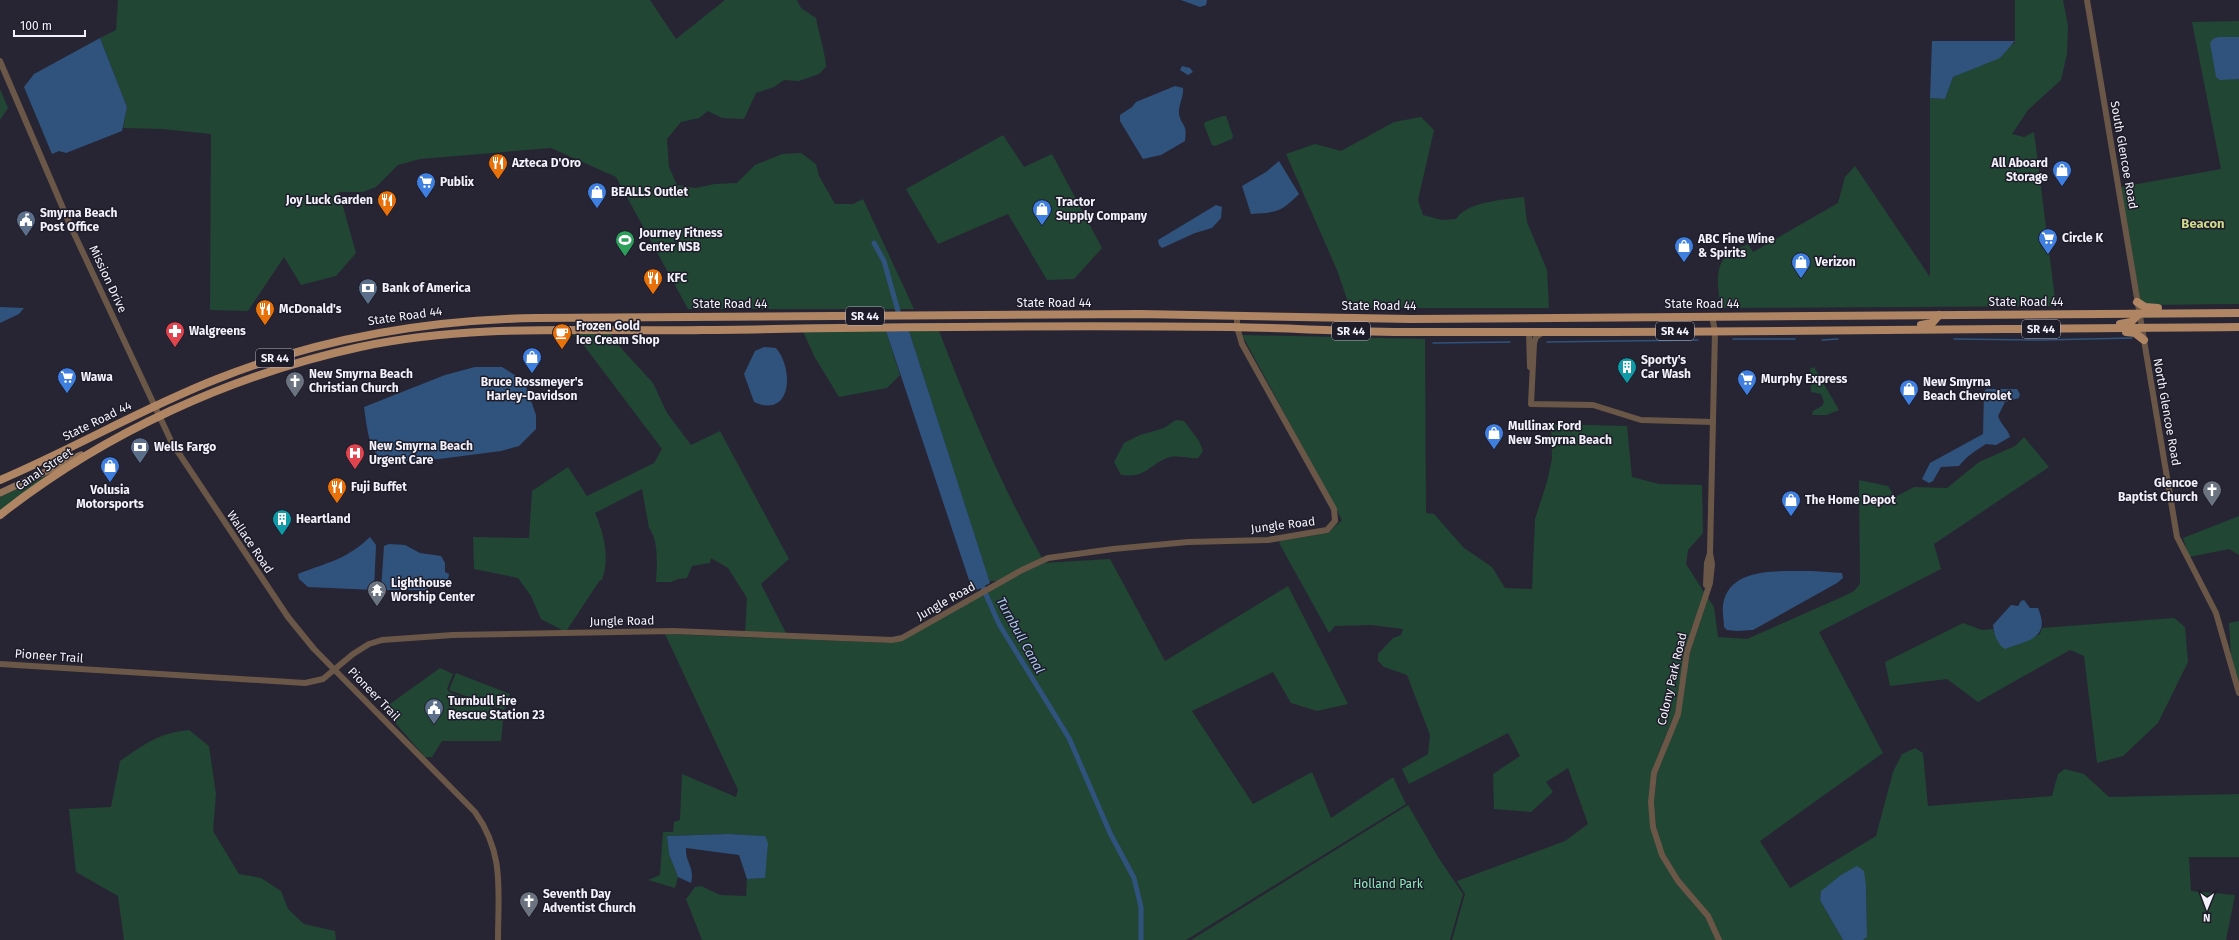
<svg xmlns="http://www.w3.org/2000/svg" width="2239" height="940" font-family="'Fira Sans',sans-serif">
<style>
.green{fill:#214634}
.water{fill:#2f537d}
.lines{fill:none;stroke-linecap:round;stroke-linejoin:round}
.stream{stroke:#2f537d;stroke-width:1.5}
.canal{stroke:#2f537d;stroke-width:5}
.tertiary{stroke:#6b5747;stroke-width:6}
.secondary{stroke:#917157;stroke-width:7}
.primary{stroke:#af8563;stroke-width:8}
.labels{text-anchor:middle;stroke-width:3;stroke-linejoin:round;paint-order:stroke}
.shield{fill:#1e1c29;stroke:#b3b2bd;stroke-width:1}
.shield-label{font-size:11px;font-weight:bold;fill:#f3f2fc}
.street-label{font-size:12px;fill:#f3f2fc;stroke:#1e1c29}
.poi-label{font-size:12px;font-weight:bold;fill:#f3f2fc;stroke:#1e1c29;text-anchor:start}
.park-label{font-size:12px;fill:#8be9ba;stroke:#1e1c29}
.neighbourhood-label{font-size:13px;font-weight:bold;fill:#ced98c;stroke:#1e1c29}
.water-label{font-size:13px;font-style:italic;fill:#a8c9f1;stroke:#1e1c29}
</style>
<rect width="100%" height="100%" fill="#272533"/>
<g class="green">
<path d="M118 0H650L676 39 725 0H797L801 8 816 18C819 35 825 51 826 67L819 74 799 81 784 80 774 87 756 93 744 119 722 118 708 111 699 118 681 122 667 139 669 167 677 185 695 188 715 184 737 183 755 165 782 154 801 153 816 164 819 176 835 204H853L863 199 914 309H688L616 177 551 148 420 159 398 165 376 187 363 192H339L356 253 336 276 301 285 284 257 248 311 210 310 211 134 162 129 123 128 127 107 100 38 116 30Z"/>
<path d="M2015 0H2063L2068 26 2067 54 2061 80 2028 110 2012 134 2024 137 2034 132 2056 306 1721 308C1718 289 1713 265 1730 252 1735 248 1743 247 1748 244L1753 252 1838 203 1845 177 1855 166 1930 277V98L1945 99 1953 77 1974 68 2015 43Z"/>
<polygon points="2239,21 2239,304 2147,305 2140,300 2121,187 2221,169 2192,22"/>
<polygon points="0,89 8,108 0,120"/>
<polygon points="1223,116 1226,116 1233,136 1232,139 1215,146 1212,145 1204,125 1205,122"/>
<path d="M1421 117 1434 130 1418 200 1423 215 1442 220 1456 219C1468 201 1503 200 1524 197L1527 222 1547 270 1549 308H1350L1337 270 1286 154 1315 144 1341 151 1394 122Z"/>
<polygon points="1003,135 1024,167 1052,154 1102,248 1074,279 1047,280 1008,214 938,244 906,189"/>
<polygon points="803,331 886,331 900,375 887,388 839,397 814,356"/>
<path d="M909 331H939C969 409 1001 485 1042 558L998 581H989Z"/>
<path d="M569 332H610L620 347 653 383 667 413 691 445 720 431 789 559 761 584 786 633 745 632 747 598 728 568 711 558 710 563 692 566 687 578 678 579 671 582H656C657 567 659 540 649 528L642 489 595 513C604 534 610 557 602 580H600L567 630H562L541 619 531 596 518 578 474 569 473 537 529 538 532 491 568 467 587 496 654 463 662 449 579 339Z"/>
<polygon points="1242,335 1425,339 1426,513 1434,514 1464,548 1492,567 1505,588 1532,589 1535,519 1547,482 1552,459 1551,424 1627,426 1632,477 1659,484 1702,485 1703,533 1688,550 1686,564 1704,592 1685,651 1675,713 1657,757 1649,789 1660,856 1676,883 1706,918 1717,940 1452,940 1465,894 1457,881 1565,841 1588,824 1568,768 1546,782 1553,792 1531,812 1494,809 1493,774 1520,756 1508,733 1409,784 1402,769 1428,754 1430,735 1407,675 1384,667 1378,661 1378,654 1393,638 1401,635 1403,629 1371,625 1335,626 1329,633 1279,543 1280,541 1328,533 1342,520"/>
<polygon points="1814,367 1839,410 1827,415 1812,415 1813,411 1822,406 1824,402 1821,394 1811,392 1810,369"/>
<path d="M1176 420 1184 421 1199 441 1203 451 1198 458C1188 459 1177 454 1167 458 1147 466 1147 478 1121 475L1114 462 1124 443 1140 435 1164 428Z"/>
<polygon points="2024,437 2049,467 1934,544 1941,569 1819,632 1883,753 1760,841 1790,888 1876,836 1893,772 1902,754 1915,748 1923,753 1928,806 2052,796 2058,774 2065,769 2084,774 2109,797 2239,794 2239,857 2189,857 2191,891 2235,895 2226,940 1863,940 1867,937 1866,886 1821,892 1820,900 1843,940 1722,940 1709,914 1679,879 1664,854 1656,826 1654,802 1657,774 1680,714 1690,653 1708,598 1714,607 1718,637 1747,639 1842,597 1854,591 1860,584 1859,480 1888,486 1895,497 1914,487 1947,488 1979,462 2015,446"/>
<polygon points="48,475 50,478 0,512 0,497"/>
<polygon points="2239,516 2239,555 2229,549 2189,557 2183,538"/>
<polygon points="1110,559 1165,661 1288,586 1348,704 1317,711 1291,703 1273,672 1192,711 1253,804 1312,772 1331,818 1393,777 1406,804 1186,940 702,940 686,899 695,887 701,886 720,895 746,896 747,879 765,878 764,836 729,834 667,836 669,854 678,877 675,888 648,880 660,875 663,832 673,832 674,822 680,820 682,774 736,797 738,790 665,634 892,643 903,640 1023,572 1044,563"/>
<polygon points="2174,618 2185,627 2188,662 2158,723 2123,756 2097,763 2084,656 2070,650 1978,702 1947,679 1890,686 1885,662 1963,623 1982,630 1993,629 1994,632 2026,641 2040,634 2042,628"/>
<polygon points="2239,621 2239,684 2231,655 2229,623"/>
<polygon points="440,668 453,674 447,689 449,692 504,712 501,741 442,741 432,757 425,757 383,709"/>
<polygon points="456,673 510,694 504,710 449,690"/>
<path d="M189 730 209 746 216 794 213 831 239 874 261 878 281 891 288 909 304 924 335 931 336 940H124L118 896 76 872 69 809 111 807 120 761C145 744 158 733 189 730Z"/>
<polygon points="1408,805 1438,857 1463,894 1450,940 1191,940"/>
</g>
<g class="water">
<polygon points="1181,0 1207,0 1206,5 1200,7"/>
<polygon points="2218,37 2239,37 2239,79 2220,80 2216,77 2210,43 2213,39"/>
<polygon points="100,38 127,107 122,131 66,153 59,151 52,154 24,87 34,74"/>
<polygon points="1932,41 2015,41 2000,58 1953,77 1945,99 1930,98"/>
<polygon points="1182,66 1190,68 1193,72 1188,75 1180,70"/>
<path d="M1175 86 1183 88C1184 97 1178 105 1179 114 1181 126 1188 123 1185 141L1161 155 1143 159 1120 121V115L1132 107 1136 102Z"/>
<path d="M1279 161 1299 194C1280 213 1277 212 1251 214L1242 186 1266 172Z"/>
<polygon points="1216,205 1222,207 1221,218 1212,228 1195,233 1162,248 1159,245 1158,240"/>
<polygon points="2208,220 2209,228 2194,230 2192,222"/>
<polygon points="0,307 24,308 19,314 0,323"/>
<polygon points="886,331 909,331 990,583 973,592"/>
<path d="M764 347 776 348C794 369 792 419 754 402L744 374 755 351Z"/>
<path d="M475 367H502L524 381 536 415V429L519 446 501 451 439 459 383 462C368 448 367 427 364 407L445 375Z"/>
<path d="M1986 389H2017L2020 394 2019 398 2005 402 1998 416C2001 425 2008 429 2010 437L1996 445 1986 444C1974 452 1968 455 1959 466L1941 467 1933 481 1929 483 1922 479 1930 463 1983 434 1984 392Z"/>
<path d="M370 537 376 545 374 590 308 587 299 579 298 574C328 562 346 560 370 537Z"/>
<polygon points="389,544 405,545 420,553 441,556 445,563 445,572 449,574 447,586 437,582 425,590 381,590 384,546"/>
<path d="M1812 571 1842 573 1843 578 1837 583 1753 630 1737 631 1727 630 1724 627C1724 620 1722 612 1723 605 1729 565 1783 572 1812 571Z"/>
<path d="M2024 600 2030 608H2038C2051 639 2028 640 2005 649 1997 644 1994 634 1993 625L2011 605 2018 606 2021 601Z"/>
<path d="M729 834 765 836 768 843 765 878 747 879 739 855 686 848C685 863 695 866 691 883L678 877 669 854 667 836Z"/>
<polygon points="1857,866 1864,871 1866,886 1867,937 1863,940 1843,940 1820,900 1821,891 1841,875"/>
</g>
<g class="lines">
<g class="stream">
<polyline points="1733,339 1795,339"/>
<polyline points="1954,339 2042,340 2132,338"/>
<polyline points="1822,340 1838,339"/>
<polyline points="1547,342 1698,340"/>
<polyline points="1433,343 1510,342"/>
</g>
<g class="canal">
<polyline points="874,243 884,261 898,311"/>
<polyline points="980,581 999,624 1069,738 1110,833 1134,878 1141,907 1141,940"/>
</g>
<g class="tertiary">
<polyline points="2087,0 2177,537 2216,613 2239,693"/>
<path d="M0 61 71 227 172 443 288 617 314 649 475 812C505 854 498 891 498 940"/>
<polyline points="1529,332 1530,367"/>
<polyline points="1543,332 1536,337 1534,343 1531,404 1593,405 1641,420 1713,422"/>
<polyline points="1710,553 1712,564 1710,583 1687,652 1678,714 1654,773 1651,802 1653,827 1662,855 1678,881 1708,916 1719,940"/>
<polyline points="1706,585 1707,563 1710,553 1715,331 1712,316"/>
<polyline points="0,664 305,683 323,679 353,654 369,644 382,640 453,635 673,631 892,640 902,638 1022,570 1048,558 1113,549 1188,542 1268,540 1327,530 1335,521 1334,509 1242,344 1237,327 1237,316"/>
</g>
<polyline class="secondary" points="0,493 81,455"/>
<g class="primary">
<polyline points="2137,302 2145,307 2158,308"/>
<polyline points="2120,324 2131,322 2139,314"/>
<polyline points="1921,325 1932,323 1939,315"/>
<polyline points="2126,332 2135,333 2144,340"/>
<path d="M0 480C73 449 143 408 217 379 320 338 426 320 536 318L1140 314 1411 319 2239 313"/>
<path d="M0 515C104 433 231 375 360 347 474 323 588 332 703 330 787 329 871 327 955 327 1047 326 1139 326 1230 327 1291 328 1353 332 1414 332 1689 333 1964 329 2239 327"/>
</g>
</g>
<defs>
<g id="restaurant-pin" transform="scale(1)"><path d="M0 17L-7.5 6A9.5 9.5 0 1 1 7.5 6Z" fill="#e8710a" stroke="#1e1c29"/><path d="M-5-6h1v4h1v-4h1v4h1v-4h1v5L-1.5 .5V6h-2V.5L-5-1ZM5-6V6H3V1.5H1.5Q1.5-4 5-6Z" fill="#fff"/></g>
<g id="shop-pin" transform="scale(1)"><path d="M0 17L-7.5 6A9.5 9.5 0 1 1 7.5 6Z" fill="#3f7fe0" stroke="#1e1c29"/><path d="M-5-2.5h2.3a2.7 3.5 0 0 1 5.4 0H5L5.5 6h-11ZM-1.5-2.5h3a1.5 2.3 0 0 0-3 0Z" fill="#fff"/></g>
<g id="supermarket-pin" transform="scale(1)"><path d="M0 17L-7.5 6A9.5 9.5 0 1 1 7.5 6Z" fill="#3f7fe0" stroke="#1e1c29"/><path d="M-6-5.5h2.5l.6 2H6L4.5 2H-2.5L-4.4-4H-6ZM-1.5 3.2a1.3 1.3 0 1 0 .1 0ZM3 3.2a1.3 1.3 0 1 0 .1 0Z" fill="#fff"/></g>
<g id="civic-pin" transform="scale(1)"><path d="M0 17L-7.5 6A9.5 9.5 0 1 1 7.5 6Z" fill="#5c6f8a" stroke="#1e1c29"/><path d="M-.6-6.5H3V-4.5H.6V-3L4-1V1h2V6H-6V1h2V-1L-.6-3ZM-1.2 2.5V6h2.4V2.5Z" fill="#fff"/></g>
<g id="stadium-pin" transform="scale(1)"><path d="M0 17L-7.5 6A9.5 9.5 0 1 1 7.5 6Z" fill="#2e9e5b" stroke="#1e1c29"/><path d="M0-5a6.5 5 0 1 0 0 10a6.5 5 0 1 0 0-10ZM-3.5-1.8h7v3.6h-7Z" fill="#fff"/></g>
<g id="bank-pin" transform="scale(1)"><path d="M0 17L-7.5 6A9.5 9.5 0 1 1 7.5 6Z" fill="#5c6f8a" stroke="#1e1c29"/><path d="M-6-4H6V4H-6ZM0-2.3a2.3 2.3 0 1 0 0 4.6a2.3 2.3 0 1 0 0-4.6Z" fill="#fff"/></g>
<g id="pharmacy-pin" transform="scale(1)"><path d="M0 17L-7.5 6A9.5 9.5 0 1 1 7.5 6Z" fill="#e0444e" stroke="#1e1c29"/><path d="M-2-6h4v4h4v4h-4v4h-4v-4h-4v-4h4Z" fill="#fff"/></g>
<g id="cafe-pin" transform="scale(1)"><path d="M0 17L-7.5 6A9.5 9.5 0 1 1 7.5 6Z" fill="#e8710a" stroke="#1e1c29"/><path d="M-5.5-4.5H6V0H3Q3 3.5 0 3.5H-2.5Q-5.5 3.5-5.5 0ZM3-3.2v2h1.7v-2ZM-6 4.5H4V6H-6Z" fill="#fff"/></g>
<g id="building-pin" transform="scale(1)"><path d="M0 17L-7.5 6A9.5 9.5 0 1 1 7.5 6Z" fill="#0f9aa8" stroke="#1e1c29"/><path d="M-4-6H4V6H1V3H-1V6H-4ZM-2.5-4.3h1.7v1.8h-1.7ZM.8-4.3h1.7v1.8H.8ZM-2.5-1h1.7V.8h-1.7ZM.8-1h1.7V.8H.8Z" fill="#fff"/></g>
<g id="church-pin" transform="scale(1)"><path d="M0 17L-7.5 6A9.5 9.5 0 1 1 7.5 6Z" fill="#6b7280" stroke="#1e1c29"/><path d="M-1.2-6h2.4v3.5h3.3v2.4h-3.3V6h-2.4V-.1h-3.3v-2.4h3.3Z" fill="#fff"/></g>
<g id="hospital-pin" transform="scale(1)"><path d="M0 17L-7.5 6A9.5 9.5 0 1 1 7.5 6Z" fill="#e0444e" stroke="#1e1c29"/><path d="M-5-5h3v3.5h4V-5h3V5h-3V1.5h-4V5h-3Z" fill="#fff"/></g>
<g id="temple-pin" transform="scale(1)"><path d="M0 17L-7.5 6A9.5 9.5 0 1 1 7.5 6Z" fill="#6b7280" stroke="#1e1c29"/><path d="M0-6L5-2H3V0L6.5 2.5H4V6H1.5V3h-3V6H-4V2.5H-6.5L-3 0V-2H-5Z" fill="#fff"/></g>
</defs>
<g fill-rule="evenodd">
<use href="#restaurant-pin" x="498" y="163"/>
<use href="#shop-pin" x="2062" y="170"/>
<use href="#supermarket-pin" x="426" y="182"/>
<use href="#shop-pin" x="597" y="192"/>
<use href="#restaurant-pin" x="387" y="200"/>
<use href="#shop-pin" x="1042" y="209"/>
<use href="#civic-pin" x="26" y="220"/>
<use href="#supermarket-pin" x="2048" y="238"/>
<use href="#stadium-pin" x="625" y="240"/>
<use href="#shop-pin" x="1684" y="246"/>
<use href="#shop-pin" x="1801" y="262"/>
<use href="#restaurant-pin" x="653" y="278"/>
<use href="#bank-pin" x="368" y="288"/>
<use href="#restaurant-pin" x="265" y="309"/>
<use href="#pharmacy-pin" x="175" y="331"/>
<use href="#cafe-pin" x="562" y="333"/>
<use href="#shop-pin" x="532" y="357"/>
<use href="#building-pin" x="1627" y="367"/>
<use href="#supermarket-pin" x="67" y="377"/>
<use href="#supermarket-pin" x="1747" y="379"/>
<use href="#church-pin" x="295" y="381"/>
<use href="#shop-pin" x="1909" y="389"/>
<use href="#shop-pin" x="1494" y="433"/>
<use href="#bank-pin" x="140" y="447"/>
<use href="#hospital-pin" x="355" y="453"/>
<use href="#shop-pin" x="110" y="466"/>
<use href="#restaurant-pin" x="337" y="487"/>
<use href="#church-pin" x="2212" y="490"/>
<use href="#shop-pin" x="1791" y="500"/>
<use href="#building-pin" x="282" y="519"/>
<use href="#temple-pin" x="377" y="590"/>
<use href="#civic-pin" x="434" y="708"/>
<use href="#church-pin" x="529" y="901"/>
</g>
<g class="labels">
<g class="shield">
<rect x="846" y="307" width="38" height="18" rx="3"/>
<rect x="2022" y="320" width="38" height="18" rx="3"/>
<rect x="1332" y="322" width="38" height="18" rx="3"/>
<rect x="1656" y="322" width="38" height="18" rx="3"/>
<rect x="256" y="349" width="38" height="18" rx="3"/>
</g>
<g class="shield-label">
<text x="865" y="320">SR 44</text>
<text x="2041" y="333">SR 44</text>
<text x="1351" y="335">SR 44</text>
<text x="1675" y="335">SR 44</text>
<text x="275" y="362">SR 44</text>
</g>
<g class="street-label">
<text transform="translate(2124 155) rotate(80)" y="4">South Glencoe Road</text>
<text transform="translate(108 279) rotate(65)" y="4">Mission Drive</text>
<text x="2026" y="306">State Road 44</text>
<text x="1054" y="307">State Road 44</text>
<text x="730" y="308">State Road 44</text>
<text x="1702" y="308">State Road 44</text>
<text x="1379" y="310">State Road 44</text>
<text transform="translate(405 316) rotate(-8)" y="4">State Road 44</text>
<text transform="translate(2167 412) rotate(80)" y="4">North Glencoe Road</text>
<text transform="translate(97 421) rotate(-26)" y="4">State Road 44</text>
<text transform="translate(44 469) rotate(-34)" y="4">Canal Street</text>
<text transform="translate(1283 525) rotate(-7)" y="4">Jungle Road</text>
<text transform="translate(250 542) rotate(56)" y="4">Wallace Road</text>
<text transform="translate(946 601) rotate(-29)" y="4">Jungle Road</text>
<text transform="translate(622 621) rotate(-1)" y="4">Jungle Road</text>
<text transform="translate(49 656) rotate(4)" y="4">Pioneer Trail</text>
<text transform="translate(1672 679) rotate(-77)" y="4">Colony Park Road</text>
<text transform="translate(374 694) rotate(46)" y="4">Pioneer Trail</text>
</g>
<g class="poi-label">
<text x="512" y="167">Azteca D'Oro</text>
<text x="2048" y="167" text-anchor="end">All Aboard<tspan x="2048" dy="14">Storage</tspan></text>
<text x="440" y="186">Publix</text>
<text x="611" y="196">BEALLS Outlet</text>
<text x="373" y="204" text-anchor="end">Joy Luck Garden</text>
<text x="1056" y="206">Tractor<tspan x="1056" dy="14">Supply Company</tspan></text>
<text x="40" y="217">Smyrna Beach<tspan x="40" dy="14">Post Office</tspan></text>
<text x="639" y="237">Journey Fitness<tspan x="639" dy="14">Center NSB</tspan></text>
<text x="2062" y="242">Circle K</text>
<text x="1698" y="243">ABC Fine Wine<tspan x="1698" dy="14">&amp; Spirits</tspan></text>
<text x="1815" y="266">Verizon</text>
<text x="667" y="282">KFC</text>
<text x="382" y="292">Bank of America</text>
<text x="279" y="313">McDonald's</text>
<text x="576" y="330">Frozen Gold<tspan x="576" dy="14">Ice Cream Shop</tspan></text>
<text x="189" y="335">Walgreens</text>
<text x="1641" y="364">Sporty's<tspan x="1641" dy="14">Car Wash</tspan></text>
<text x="309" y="378">New Smyrna Beach<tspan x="309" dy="14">Christian Church</tspan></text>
<text x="81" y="381">Wawa</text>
<text x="1761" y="383">Murphy Express</text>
<text x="532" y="386" text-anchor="middle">Bruce Rossmeyer's<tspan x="532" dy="14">Harley-Davidson</tspan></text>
<text x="1923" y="386">New Smyrna<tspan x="1923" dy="14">Beach Chevrolet</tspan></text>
<text x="1508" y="430">Mullinax Ford<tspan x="1508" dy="14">New Smyrna Beach</tspan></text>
<text x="369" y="450">New Smyrna Beach<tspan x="369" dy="14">Urgent Care</tspan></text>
<text x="154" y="451">Wells Fargo</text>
<text x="2198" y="487" text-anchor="end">Glencoe<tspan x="2198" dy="14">Baptist Church</tspan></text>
<text x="351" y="491">Fuji Buffet</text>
<text x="110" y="494" text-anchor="middle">Volusia<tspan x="110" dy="14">Motorsports</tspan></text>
<text x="1805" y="504">The Home Depot</text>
<text x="296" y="523">Heartland</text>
<text x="391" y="587">Lighthouse<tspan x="391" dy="14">Worship Center</tspan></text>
<text x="448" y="705">Turnbull Fire<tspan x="448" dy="14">Rescue Station 23</tspan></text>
<text x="543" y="898">Seventh Day<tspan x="543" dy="14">Adventist Church</tspan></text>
</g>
<g class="park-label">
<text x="1388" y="888">Holland Park</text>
</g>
<g class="neighbourhood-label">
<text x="2203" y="228">Beacon</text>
</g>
<g class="water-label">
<text transform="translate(1021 635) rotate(61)" y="5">Turnbull Canal</text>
</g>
</g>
<g transform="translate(2207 908) rotate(181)" stroke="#1e1c29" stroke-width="3" paint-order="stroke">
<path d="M0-3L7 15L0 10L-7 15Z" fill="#f3f2fc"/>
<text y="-6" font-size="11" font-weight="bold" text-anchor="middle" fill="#f3f2fc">N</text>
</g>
<path d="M14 30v6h71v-6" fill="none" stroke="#f3f2fc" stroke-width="2"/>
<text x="20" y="30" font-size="12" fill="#f3f2fc" stroke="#1e1c29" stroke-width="3" paint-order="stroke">100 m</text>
</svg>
